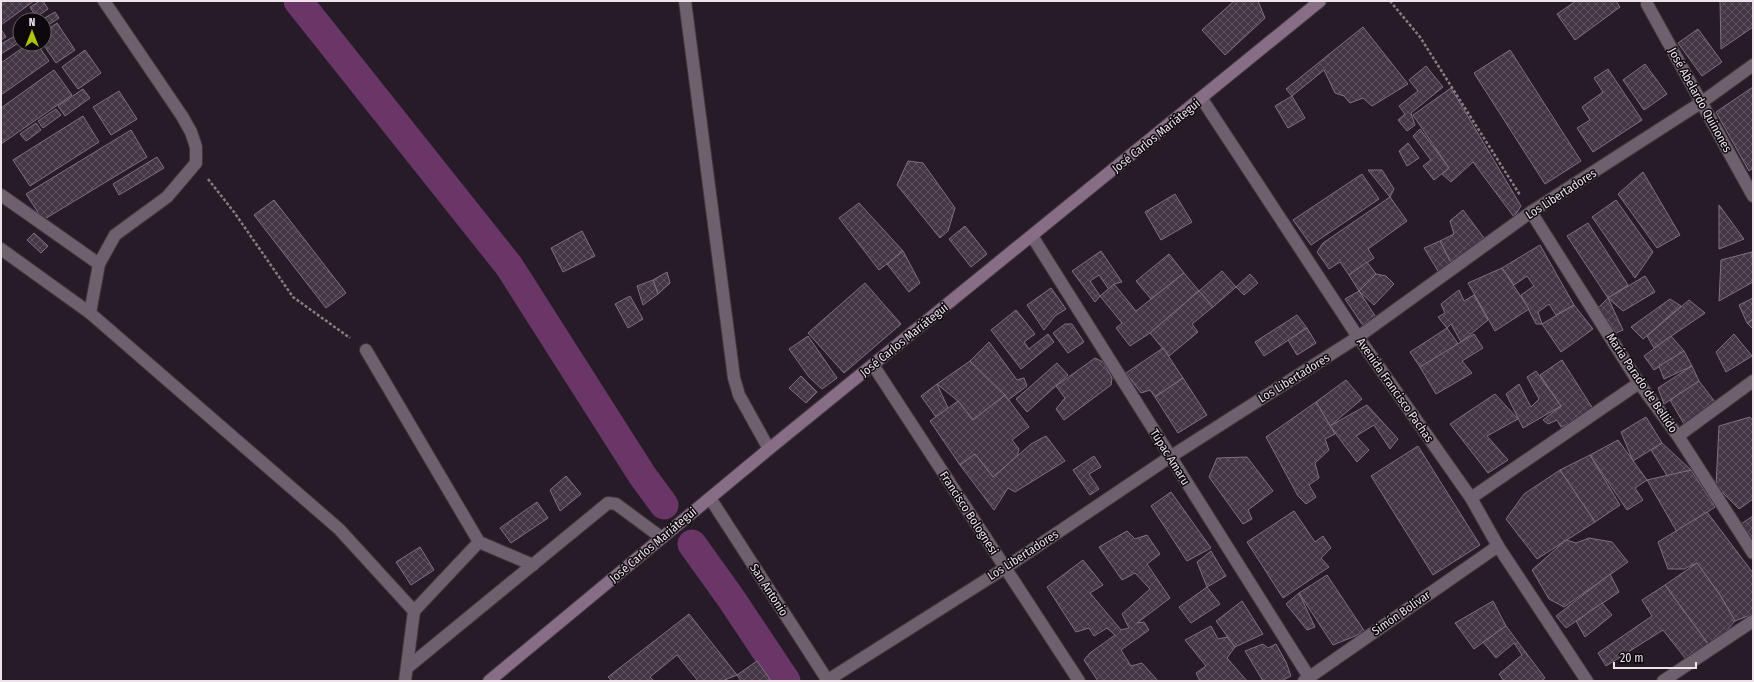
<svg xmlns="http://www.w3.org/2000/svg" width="1754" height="682" font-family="'Fira Sans Condensed',sans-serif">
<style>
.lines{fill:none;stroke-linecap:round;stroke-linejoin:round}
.canal{stroke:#693667;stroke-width:29}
.building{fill:url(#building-cross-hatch);stroke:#817180}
.minor-casing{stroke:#413740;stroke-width:14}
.tertiary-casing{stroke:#413740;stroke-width:14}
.secondary-casing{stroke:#413740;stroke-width:14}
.path{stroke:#887d87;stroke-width:2.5;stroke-dasharray:3 2;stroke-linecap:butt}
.minor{stroke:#6f606e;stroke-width:12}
.tertiary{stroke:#6f606e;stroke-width:12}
.secondary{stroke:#886d86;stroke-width:12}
.labels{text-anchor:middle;stroke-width:3;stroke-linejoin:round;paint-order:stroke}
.street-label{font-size:12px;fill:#ece3eb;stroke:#0d080d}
</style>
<defs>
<pattern id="building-cross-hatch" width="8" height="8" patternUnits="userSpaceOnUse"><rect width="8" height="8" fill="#443644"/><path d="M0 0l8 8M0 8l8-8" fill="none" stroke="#5f535f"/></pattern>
</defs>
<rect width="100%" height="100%" fill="#281b28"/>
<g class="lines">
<g class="canal">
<polyline points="298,1 509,266 642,475 664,505"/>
<polyline points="692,544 730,597 786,681"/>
</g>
</g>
<g class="building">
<polygon points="1,1 34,1 1,25"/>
<polygon points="40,1 43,1 48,9 36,17 30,7"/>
<polygon points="1234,1 1258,1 1265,18 1225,55 1202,30"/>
<polygon points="1576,1 1616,1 1620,7 1575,40 1557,14"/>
<polygon points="1720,1 1753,1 1753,27 1721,49"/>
<polygon points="55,12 59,18 44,28 44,20 41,20"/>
<polygon points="57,23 75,50 56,63 43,44 44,32"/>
<polygon points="1363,27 1408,84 1372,106 1363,98 1350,103 1344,96 1335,93 1324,70 1292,96 1286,89"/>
<polygon points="1,29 6,37 1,40"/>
<polygon points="1698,29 1722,62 1702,76 1678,43"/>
<polygon points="20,33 20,42 1,54 1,44"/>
<polygon points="28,44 37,44 49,61 1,95 1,63"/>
<polygon points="85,50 101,73 78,89 62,67"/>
<polygon points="1510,50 1581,161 1545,184 1474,73"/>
<polygon points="1645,64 1667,94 1644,110 1623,80"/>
<polygon points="1426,66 1443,87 1411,113 1415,125 1407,131 1398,120 1405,114 1399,106 1418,91 1409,80"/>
<polygon points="1608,69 1642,120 1593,152 1577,128 1590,120 1582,107 1603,92 1594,78"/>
<polygon points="54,70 72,95 1,144 1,108"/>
<polygon points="1753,87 1753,168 1749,171 1716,112"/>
<polygon points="1451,88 1521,206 1514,217 1473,162 1451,182 1442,174 1449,168 1413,115"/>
<polygon points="83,89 90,98 65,116 58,106"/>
<polygon points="119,91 137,119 111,135 93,107"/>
<polygon points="1292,96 1305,118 1288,128 1275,106"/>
<polygon points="56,109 61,115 43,128 38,121"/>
<polygon points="83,116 99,142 30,186 13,160"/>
<polygon points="36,123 41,130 26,141 20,134"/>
<polygon points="1420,129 1449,168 1434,180 1423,166 1431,160 1413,136"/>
<polygon points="131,130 147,157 43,220 26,194"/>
<polygon points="1408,143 1419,158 1407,166 1399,151"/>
<polygon points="157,157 164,168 119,195 113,184"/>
<polygon points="908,161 923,163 955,208 948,231 940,238 897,185"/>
<polygon points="1368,170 1382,170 1394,189 1390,197"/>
<polygon points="1643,172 1680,235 1657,248 1618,194"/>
<polygon points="1362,174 1379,199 1311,245 1293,220"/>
<polygon points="1175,194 1192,222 1161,240 1145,212"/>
<polygon points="1390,197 1407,221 1368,249 1374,258 1349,275 1340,262 1329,269 1317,252 1323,243"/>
<polygon points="274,200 346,293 326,308 254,215"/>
<polygon points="1616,200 1653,252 1635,278 1592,217"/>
<polygon points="859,203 903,251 879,270 839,218"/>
<polygon points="1719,205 1744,239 1719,249"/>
<polygon points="1463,210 1487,242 1453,267 1440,241 1454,234 1450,221"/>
<polygon points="1588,223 1628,285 1608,298 1567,236"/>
<polygon points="965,226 987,254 971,267 949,239"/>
<polygon points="582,231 595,256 563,272 551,248"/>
<polygon points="34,233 48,246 41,253 27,240"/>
<polygon points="1440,241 1453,267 1441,276 1424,248"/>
<polygon points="1540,245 1574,305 1556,315 1549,304 1538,312 1542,324 1536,324 1521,295 1534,286 1527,276 1514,285 1502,268"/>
<polygon points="903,251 920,283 909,292 887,264"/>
<polygon points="1101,251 1122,282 1114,284 1110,291 1099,275 1090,281 1100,296 1095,302 1072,271"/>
<polygon points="1752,252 1753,282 1719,301 1721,260"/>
<polygon points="1169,254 1184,273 1151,299 1136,281"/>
<polygon points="1367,262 1376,274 1359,291 1349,275"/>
<polygon points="1502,268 1529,309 1495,331 1468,283"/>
<polygon points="1222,271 1236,287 1213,307 1199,291"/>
<polygon points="667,272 670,283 658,294 653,280"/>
<polygon points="1184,273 1199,291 1150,333 1130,346 1116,328 1122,323 1100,296 1114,284 1136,311"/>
<polygon points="1250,274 1258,283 1244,295 1236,287"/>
<polygon points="1376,274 1386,276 1394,284 1374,305 1359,291"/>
<polygon points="1645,276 1655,292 1623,311 1608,298"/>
<polygon points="653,280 658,294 643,305 637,286"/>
<polygon points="865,283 901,324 844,373 808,333"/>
<polygon points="1051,288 1066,309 1055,316 1044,330 1027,305"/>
<polygon points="1459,290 1464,301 1474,295 1488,320 1461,342 1451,324 1447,328 1438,317 1445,313 1441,304"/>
<polygon points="1199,291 1213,307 1192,324 1198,332 1169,356 1150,333"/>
<polygon points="1359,291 1379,322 1366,330 1345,299"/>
<polygon points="630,296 643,319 628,328 615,304"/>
<polygon points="1608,298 1623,330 1616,333 1598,308"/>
<polygon points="1753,298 1753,320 1747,323 1739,305"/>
<polygon points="1670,299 1681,306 1643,339 1631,327"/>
<polygon points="1689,300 1705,313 1654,348 1647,336"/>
<polygon points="1574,305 1593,329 1561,352 1542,324"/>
<polygon points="1016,310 1035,334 1024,342 1029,349 1048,334 1054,342 1021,369 991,330"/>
<polygon points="1297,315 1307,328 1264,356 1255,342"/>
<polygon points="1753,319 1753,329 1747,323"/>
<polygon points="1065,324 1072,324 1084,342 1068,353 1053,333"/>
<polygon points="1307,328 1316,343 1297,355 1288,340"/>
<polygon points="1447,328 1459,345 1420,367 1410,352"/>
<polygon points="1474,334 1483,348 1462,361 1472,373 1436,394 1420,367"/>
<polygon points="1734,334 1752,356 1726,372 1716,352"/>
<polygon points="808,336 837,378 822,389 809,377 789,349"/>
<polygon points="1671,336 1684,351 1654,370 1644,356"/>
<polygon points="989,342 1017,380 1024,378 1027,386 1004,403 970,361"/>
<polygon points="1163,348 1183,378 1155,397 1150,390 1141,393 1126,373"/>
<polygon points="1684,351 1692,366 1664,379 1659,366"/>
<polygon points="1095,358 1103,362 1112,378 1111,385 1064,420 1056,409 1065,398 1056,386"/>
<polygon points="1562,360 1595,412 1561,427 1557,420 1548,424 1543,420 1561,406 1540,375"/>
<polygon points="970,361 1005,395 973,420 958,401 937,384"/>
<polygon points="1057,363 1068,375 1027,412 1016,399"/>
<polygon points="1692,366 1699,381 1664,404 1658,388"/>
<polygon points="1536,371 1561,406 1523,428 1506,394 1519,384 1531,407 1539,399 1527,377"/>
<polygon points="801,376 817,392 806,403 789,388"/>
<polygon points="1183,378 1207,415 1178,433 1155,397"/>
<polygon points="1346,380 1362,399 1330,426 1316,402"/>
<polygon points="1699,381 1715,402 1684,424 1670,400"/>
<polygon points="937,384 948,408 936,417 921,396"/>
<polygon points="1495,394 1518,419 1487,436 1508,460 1488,473 1450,424"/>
<polygon points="1005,395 1029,427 1012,440 1019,449 1017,457 993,477 975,454 960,465 930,421 958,401 973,420"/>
<polygon points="1316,402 1335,434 1325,439 1329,450 1315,463 1319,478 1309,485 1316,497 1306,504 1298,496 1266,437"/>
<polygon points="1367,405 1398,439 1390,449 1374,425 1356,436 1369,450 1357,462 1330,426"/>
<polygon points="1646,417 1662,443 1633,461 1621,432"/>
<polygon points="1750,417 1753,421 1753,499 1739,509 1716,486 1719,426"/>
<polygon points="1046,436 1065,461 1015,492 1008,488 994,510 960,465 975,454 993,477 1031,444"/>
<polygon points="1618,440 1647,480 1635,488 1643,500 1627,510 1590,455"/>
<polygon points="1662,443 1691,470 1668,477 1651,450"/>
<polygon points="1418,446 1480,545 1433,575 1371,476"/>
<polygon points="1590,455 1620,505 1595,522 1560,470"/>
<polygon points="1094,456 1101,467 1089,474 1099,489 1090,495 1073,470"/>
<polygon points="1247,457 1273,491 1248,510 1252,519 1243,524 1209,477 1217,458"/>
<polygon points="1560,470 1595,522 1537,559 1506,519 1524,494"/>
<polygon points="1691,470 1715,507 1677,532 1647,480"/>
<polygon points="566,476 581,494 560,511 550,490"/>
<polygon points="1171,492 1211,548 1187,561 1151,506"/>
<polygon points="537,502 548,518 511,543 500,528"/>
<polygon points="1294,511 1315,542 1323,536 1331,548 1321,558 1329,567 1283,598 1247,542"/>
<polygon points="1707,512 1753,573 1753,614 1735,621 1720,595 1697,563 1684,569 1668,569 1658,542"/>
<polygon points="1753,516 1753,543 1741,524"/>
<polygon points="1127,531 1135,539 1147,535 1160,554 1147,564 1170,598 1137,623 1144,622 1149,630 1121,650 1131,666 1142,663 1158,681 1098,681 1084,660 1090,653 1115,635 1107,628 1094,636 1089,628 1076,632 1047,587 1083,560 1103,585 1090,593 1121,630 1129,628 1122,614 1150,589 1135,573 1122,580 1099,547"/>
<polygon points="1589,538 1612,542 1628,562 1564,607 1549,599 1532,570 1566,540 1576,543"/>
<polygon points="420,547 434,570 411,585 396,562"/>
<polygon points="1211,551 1226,576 1207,587 1197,562"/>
<polygon points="1697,563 1720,595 1735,621 1711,648 1665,585"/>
<polygon points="1610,574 1619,592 1566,628 1556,616"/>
<polygon points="1327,575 1365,632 1333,645 1299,593"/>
<polygon points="1665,585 1711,648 1689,663 1663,630 1606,666 1598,653 1652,616 1642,600"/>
<polygon points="1207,587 1220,604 1191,623 1179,607"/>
<polygon points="1299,593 1315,627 1307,630 1286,604"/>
<polygon points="1242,601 1263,634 1235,647 1216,621"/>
<polygon points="1493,601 1506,626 1474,649 1455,623"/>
<polygon points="1602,603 1612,615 1585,637 1576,621"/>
<polygon points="689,614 737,675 722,681 698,681 677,655 650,677 654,681 612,681 608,677"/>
<polygon points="1211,626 1218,639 1227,637 1235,647 1227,658 1247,681 1200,681 1196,673 1206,666 1185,640"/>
<polygon points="1506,626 1545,678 1541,681 1504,681 1499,674 1522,655 1514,643 1496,658 1483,642"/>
<polygon points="1263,644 1268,648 1276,644 1286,662 1291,676 1281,681 1263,681 1245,651"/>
<polygon points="757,661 771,681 741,681 737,675"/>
</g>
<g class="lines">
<g class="minor-casing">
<g id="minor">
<polyline points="685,1 734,378 739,395 769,449"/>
<polyline points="1647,4 1753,196"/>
<polyline points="1202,99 1358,337 1471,498 1498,546 1587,681"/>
<polyline points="1,195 99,264"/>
<polyline points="1531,212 1639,383 1678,436 1753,553"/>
<polyline points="1032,236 1309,677"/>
<polyline points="1,249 90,313 339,529 414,611 405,681"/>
<polyline points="90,313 99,264 115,235 167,197 196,163 196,147 191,132 182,116 104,1"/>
<polyline points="366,350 479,542 533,565"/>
<polyline points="873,365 1079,681"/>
<polyline points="1678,436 1753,381"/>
<polyline points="1471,498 1639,383"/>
<polyline points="414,611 479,542"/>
<polyline points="408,667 608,503 616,504 662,538"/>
<polyline points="828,680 1005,568 1170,457 1358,337 1531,212 1702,102 1753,65"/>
<polyline points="1304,681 1498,546"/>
<polyline points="1663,681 1753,621"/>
</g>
</g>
<g class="tertiary-casing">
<polyline id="tertiary" points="710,498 828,681"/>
</g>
<g class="secondary-casing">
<polyline id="secondary" points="489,681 769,449 1320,1"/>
</g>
<g class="path">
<polyline points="1390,1 1420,37 1520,195"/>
<polyline points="208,179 234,212 293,297 350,338"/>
</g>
<use href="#minor" class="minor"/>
<use href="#tertiary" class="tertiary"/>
<use href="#secondary" class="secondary"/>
</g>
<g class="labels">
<g class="street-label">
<text transform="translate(1700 100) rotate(61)" y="4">José Abelardo Quinones</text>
<text transform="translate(1156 136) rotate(-39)" y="4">José Carlos Mariátegui</text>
<text transform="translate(1561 194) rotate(-33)" y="4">Los Libertadores</text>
<text transform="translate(904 340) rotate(-39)" y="4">José Carlos Mariátegui</text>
<text transform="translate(1294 378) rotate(-32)" y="4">Los Libertadores</text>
<text transform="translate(1642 383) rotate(56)" y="4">María Parado de Bellido</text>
<text transform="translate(1395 390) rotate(55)" y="4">Avenida Francisco Pachas</text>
<text transform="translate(1170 457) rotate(58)" y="4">Túpac Amaru</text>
<text transform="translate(969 513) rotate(57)" y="4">Francisco Bolognesi</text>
<text transform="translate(653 545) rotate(-40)" y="4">José Carlos Mariátegui</text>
<text transform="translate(1023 555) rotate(-33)" y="4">Los Libertadores</text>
<text transform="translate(769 590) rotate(57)" y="4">San Antonio</text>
<text transform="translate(1401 613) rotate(-35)" y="4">Simón Bolívar</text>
</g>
</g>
<rect width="1754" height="682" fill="none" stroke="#ece3eb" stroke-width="4"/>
<g transform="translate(32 32)"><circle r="19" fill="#0d080d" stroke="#666066"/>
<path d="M0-3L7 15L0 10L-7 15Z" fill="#aec509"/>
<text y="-6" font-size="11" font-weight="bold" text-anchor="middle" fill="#ece3eb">N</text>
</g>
<path d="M1614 662v6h82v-6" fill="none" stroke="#ece3eb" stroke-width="2"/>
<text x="1620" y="662" font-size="12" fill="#ece3eb" stroke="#0d080d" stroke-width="3" paint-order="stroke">20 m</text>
</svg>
